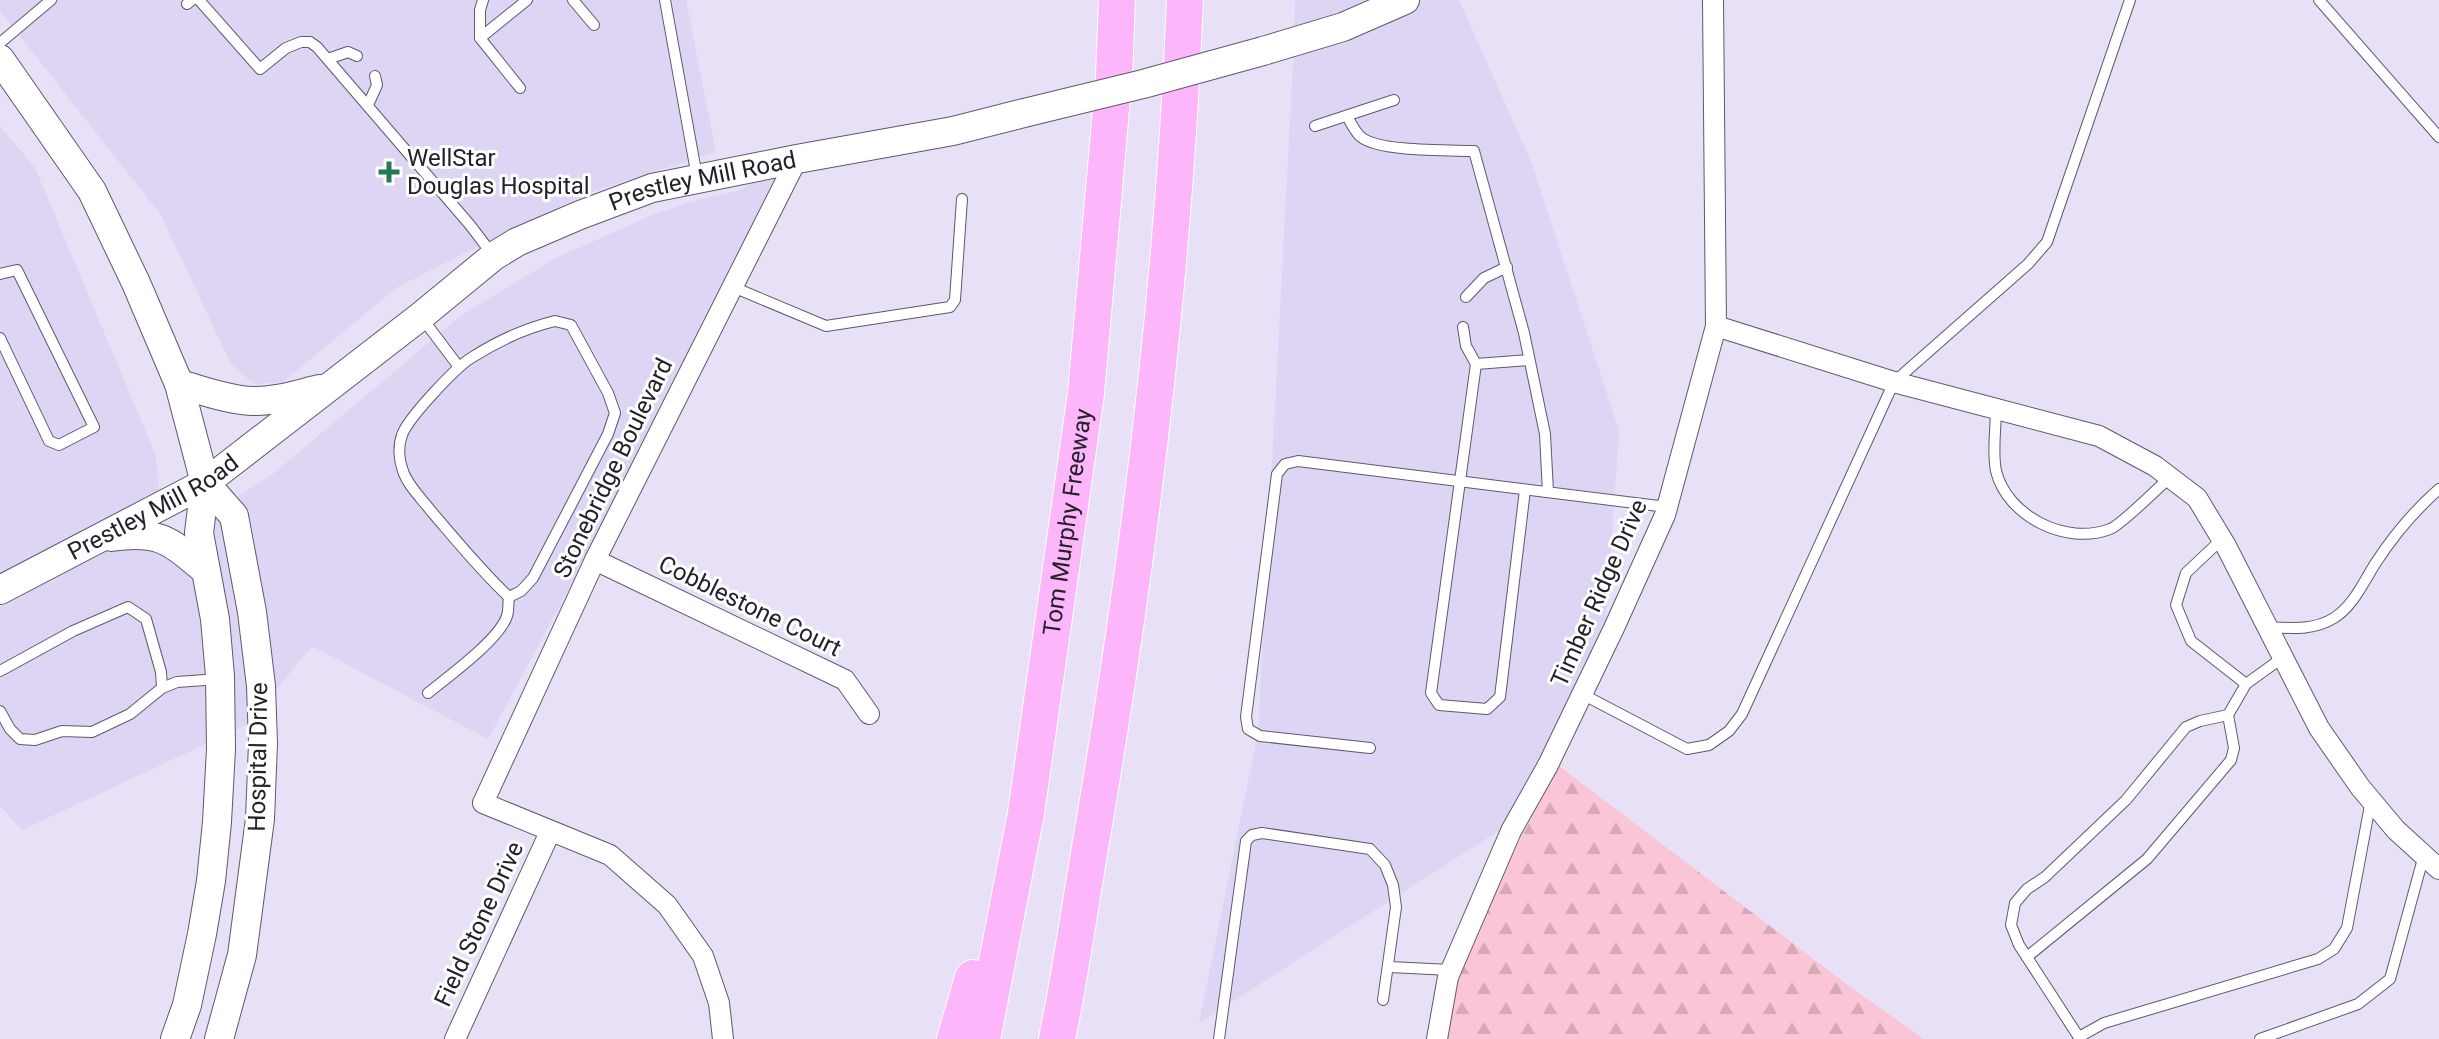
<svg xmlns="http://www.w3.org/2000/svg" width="2439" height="1039" font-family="Roboto,sans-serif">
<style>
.built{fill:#ded4f3}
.forest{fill:url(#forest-firs)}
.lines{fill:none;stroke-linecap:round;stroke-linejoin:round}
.lane-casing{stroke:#5f586d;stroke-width:12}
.street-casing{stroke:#5f586d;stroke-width:22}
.secondary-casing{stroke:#5f586d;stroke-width:30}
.highway-casing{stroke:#fff;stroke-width:38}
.lane{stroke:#fff;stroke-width:10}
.street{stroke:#fff;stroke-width:20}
.secondary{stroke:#fff;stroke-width:28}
.highway{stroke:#feb6fa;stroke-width:36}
.secondary-bridge-casing{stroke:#5f586d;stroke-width:30;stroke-linecap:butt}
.secondary-bridge{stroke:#fff;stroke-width:28}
.poi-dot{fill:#237a4e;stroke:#fff;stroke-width:3}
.labels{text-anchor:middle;stroke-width:6;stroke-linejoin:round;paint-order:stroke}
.poi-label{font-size:24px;fill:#24212a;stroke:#fff;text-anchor:start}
.street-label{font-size:24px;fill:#24212a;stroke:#fff}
</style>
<defs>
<pattern id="forest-firs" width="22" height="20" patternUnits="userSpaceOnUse" patternTransform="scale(2)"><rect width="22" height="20" fill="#fac5d6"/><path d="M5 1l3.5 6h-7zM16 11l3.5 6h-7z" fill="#d6a9b8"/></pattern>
</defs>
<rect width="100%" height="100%" fill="#e7e0f7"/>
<g class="built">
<polygon points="0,0 686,0 716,152 588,193 505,233 396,288 283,382 254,384 231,364 161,215 0,11"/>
<polygon points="1295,0 1459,0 1532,164 1619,431 1606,621 1559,766 1528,812 1199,1023 1258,733 1294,44"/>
<polygon points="0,126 35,168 156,456 164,545 273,474 459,317 554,259 652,215 690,202 740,190 781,168 731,272 595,540 488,739 312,646 248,724 22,830 0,806"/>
</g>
<polygon class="forest" points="1559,766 1853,989 1924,1039 1442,1039 1448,977"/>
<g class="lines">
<g class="lane-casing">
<g id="lane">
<polyline points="199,0 260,69 286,48 301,42 310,42 317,47 470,225 492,254"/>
<polyline points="483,0 480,10 480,38 520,88"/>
<polyline points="573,0 594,25"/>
<polyline points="665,0 697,177"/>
<polyline points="2319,0 2439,137"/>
<polyline points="187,4 192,0"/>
<polyline points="480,38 527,0"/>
<polyline points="0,43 51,0"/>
<polyline points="328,59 348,52 357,56"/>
<polyline points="368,105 377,85 375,76"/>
<path d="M1347 116C1351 123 1355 132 1361 137 1379 152 1449 150 1474 151L1524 333 1545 434 1548 492"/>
<polyline points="1315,126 1394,100"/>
<polyline points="0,274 17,270 94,427 59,445 49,441 0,338"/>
<polyline points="733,287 826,326 950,307 955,300 962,199"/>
<polyline points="1466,297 1484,278 1507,267"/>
<polyline points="422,318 459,367"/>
<path d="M555 321 571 325 608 393 615 413 608 434 533 578 521 591 509 597C481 571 456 540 431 511 422 499 408 486 403 471 399 460 398 446 402 435 408 418 455 368 471 358 496 342 526 328 555 321Z"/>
<polyline points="1463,327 1466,346 1476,364"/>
<path d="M1996 409C1996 428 1992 452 1996 471 2007 516 2066 546 2110 529 2120 526 2159 487 2170 477"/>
<polyline points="1525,490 1500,697 1487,709 1439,705 1431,693 1476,364 1529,360"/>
<polyline points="2222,539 2186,573 2176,605 2191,641 2246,684"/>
<path d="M2267 627C2290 628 2313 631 2334 618 2353 606 2363 583 2375 564 2393 536 2414 511 2439 489"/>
<polyline points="0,671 73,631 128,607 146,619 161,672 162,688 177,682 219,679"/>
<path d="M428 693C449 676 499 640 507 616 509 610 508 602 509 596"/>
<polyline points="1582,694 1687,749 1709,745 1729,731 1742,714 1894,382 2028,264 2047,242 2130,0"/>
<polyline points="0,711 10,729 20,739 35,740 62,731 92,732 130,714 162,688"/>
<polyline points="1370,748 1260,736 1248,729 1246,717 1277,474 1285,464 1298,461 1667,507"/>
<polyline points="2027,957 2147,859 2231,760 2234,748 2228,715"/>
<polyline points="1389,967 1451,970"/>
<polyline points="2079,1037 2104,1023 2318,959 2334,949 2347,928 2371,800"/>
<polyline points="1219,1039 1246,841 1252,835 1262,833 1370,849 1385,865 1393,885 1396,907 1383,1000"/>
<polyline points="2080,1039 2019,945 2011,925 2015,903 2027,889 2045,877 2126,800 2186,727 2200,721 2228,715 2246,684 2282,658"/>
<polyline points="2260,1039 2358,1004 2390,979 2424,855"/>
</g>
</g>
<g class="street-casing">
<g id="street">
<polyline points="1716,326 1894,382 2099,436 2155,466 2197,498 2226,546 2319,728 2360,787 2396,830 2439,869"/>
<polyline points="595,560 845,680 869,714"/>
<polyline points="455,1039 550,832"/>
<polyline points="723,1039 719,1003 703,956 667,905 610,855 483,803 595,560 797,159"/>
<polyline points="1437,1039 1448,977 1511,831 1548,765 1614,628 1665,515 1716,326 1713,0"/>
</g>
</g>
<g class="secondary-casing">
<g id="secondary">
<polyline points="1263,51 1343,27 1405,0"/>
<polyline points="0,59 92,191 136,283 179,384 205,483 199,533 215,619 220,676 221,749 217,822 211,881 202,934 187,1005 175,1039"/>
<path d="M179 384C202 390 227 400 252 401 274 402 298 394 320 389"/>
<polyline points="205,483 234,516 252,612 261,686 263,743 260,819 242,955 219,1039"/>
<path d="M111 537C161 530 170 541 206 571"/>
<path id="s1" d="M0 590 205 483 421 316 494 256 517 242 580 215 652 188 797 159 953 131 1024 113"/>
</g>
</g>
<g class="highway-casing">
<g id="highway">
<polyline points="955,1039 973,978"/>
<path id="s2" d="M982 1039 1026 813 1086 393 1114 76 1117 0"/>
<path d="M1057 1039C1072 966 1082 892 1095 818 1141 548 1174 274 1185 0"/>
</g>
</g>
<use href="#lane" class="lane"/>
<use href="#street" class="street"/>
<use href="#secondary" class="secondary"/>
<use href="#highway" class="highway"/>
<g class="secondary-bridge-casing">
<polyline id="secondary-bridge" points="1024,113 1143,84 1263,51"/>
</g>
<use href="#secondary-bridge" class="secondary-bridge"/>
</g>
<path class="poi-dot" d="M385 160h8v8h8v8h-8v8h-8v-8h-8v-8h8z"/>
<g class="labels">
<g class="poi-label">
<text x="407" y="166">WellStar<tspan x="407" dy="28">Douglas Hospital</tspan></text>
</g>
<g class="street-label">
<text dy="8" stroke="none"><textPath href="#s1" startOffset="822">Prestley Mill Road</textPath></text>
<text transform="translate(613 468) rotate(-64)" y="8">Stonebridge Boulevard</text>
<text dy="8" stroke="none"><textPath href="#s1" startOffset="174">Prestley Mill Road</textPath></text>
<text dy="8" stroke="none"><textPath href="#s2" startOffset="524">Tom Murphy Freeway</textPath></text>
<text transform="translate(1599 593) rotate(-66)" y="8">Timber Ridge Drive</text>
<text transform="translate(750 606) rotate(26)" y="8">Cobblestone Court</text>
<text transform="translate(258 757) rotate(-89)" y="8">Hospital Drive</text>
<text transform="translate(479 924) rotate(-65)" y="8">Field Stone Drive</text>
</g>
</g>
</svg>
